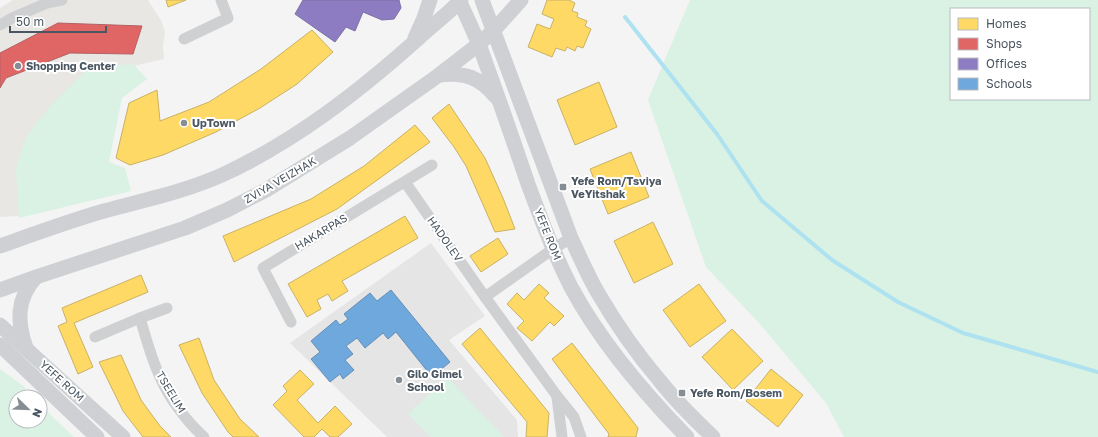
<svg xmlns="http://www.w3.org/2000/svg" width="1098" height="437" font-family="'Golos Text',sans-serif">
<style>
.commercial{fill:#e8e7e3}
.education{fill:#e6e5e6}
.green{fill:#d9f2e3;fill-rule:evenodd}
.homes{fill:#ffd966;stroke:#c9b264}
.shops{fill:#e06666;stroke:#b36164}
.offices{fill:#8e7cc3;stroke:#7a71a6}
.schools{fill:#6fa8dc;stroke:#648fb7}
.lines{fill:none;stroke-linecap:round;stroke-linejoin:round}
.stream{stroke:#aee2f0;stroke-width:4}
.street{stroke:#ced0d2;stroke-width:11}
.secondary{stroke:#ced0d4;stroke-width:15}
.poi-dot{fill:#868d94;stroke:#fff;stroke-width:1.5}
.labels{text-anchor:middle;stroke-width:4;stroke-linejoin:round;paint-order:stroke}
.poi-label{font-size:11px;font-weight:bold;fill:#4a5661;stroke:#fff;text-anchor:start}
.street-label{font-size:11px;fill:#4a5661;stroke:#fff}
</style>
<rect width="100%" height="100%" fill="#f4f4f4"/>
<polygon class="commercial" points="13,0 148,0 162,22 165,33 163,46 164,59 129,67 20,216 0,217 0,8"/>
<polygon class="education" points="431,243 485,316 449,340 517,420 518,437 387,437 290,343"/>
<g class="green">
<path d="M690 0H1098V437H844L826 403 760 324 706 267 648 100ZM951 9H1089V99H951Z"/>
<polygon points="133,64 147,79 122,98 109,162 125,168 131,191 19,218 16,169 26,137 50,106 89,68"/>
<polygon points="0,369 25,387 25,390 32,397 16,397 16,421 24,421 23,426 25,421 40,421 40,405 74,437 0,437"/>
<polygon points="447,377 504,437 431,437 408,414"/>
</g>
<g class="homes">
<polygon points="166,0 186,0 168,7"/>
<polygon points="547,0 569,0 575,3 572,11 578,13 577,17 587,21 585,26 591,29 583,48 577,46 575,51 567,47 565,51 556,48 552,57 528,47 537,24 550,29 554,19 542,14"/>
<polygon points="312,30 333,52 297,84 260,108 216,132 163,155 130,165 116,158 129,103 157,90 160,121 209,102 261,69"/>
<polygon points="599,82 617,127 575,145 557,100"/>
<polygon points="449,104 485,158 503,198 515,229 495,232 466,166 454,147 432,118"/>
<polygon points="415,125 430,142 337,209 234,262 223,236 311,199 364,166"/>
<polygon points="631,152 649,197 608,214 590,169"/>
<polygon points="405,216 418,238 342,281 348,291 332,301 328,294 317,300 321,309 307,317 288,284"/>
<polygon points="653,222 673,264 634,283 614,241"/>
<polygon points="498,238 508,254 481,272 470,256"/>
<polygon points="141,275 148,292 74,323 93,367 78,374 58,326 67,322 62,308"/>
<polygon points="539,284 549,293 544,298 564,316 554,326 550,322 532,341 517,328 524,321 507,304 517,293 524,300"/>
<polygon points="699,284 726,321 690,347 663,310"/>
<polygon points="480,328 549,413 547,437 526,437 527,422 462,344"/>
<polygon points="732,329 763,361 733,390 702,357"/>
<polygon points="199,338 214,380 240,419 259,437 233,437 228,432 202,393 179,345"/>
<polygon points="572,343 638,428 636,437 608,437 609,434 552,359"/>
<polygon points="121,355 141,400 160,426 171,437 143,437 123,411 99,362"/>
<polygon points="771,369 803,395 778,427 746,401"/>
<polygon points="300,370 314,384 297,400 318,423 335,406 352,424 338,437 330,437 322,429 314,437 304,437 273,405 287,391 283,386"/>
</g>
<polygon class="shops" points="58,23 142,26 133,54 70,53 6,78 0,88 0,53"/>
<polygon class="offices" points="303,0 399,0 401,8 394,19 382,20 363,12 355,31 346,27 335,42 295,14"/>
<polygon class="schools" points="391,290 450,362 432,377 396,332 388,339 383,333 365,348 357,338 346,346 353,354 345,360 354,370 343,379 340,374 330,382 311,359 320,352 311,341 336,320 340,325 348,319 344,314 370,293 377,301"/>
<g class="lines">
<polyline class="stream" points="625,17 717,134 762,201 832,260 898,302 963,333 1098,372"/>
<g class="street">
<polyline points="0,25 12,18 47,3 62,0"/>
<polyline points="184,39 228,18 221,0"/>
<polyline points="405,182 485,297 557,396 574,417 581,437"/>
<polyline points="485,297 553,249 571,238"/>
<path d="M167 308 140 318C146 338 151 358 160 377 169 398 187 422 204 437"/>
<polyline points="291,322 263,268 432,165"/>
<polyline points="95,337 140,318"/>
<polyline points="557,397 562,437"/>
</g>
<g class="secondary">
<path d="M459 0C468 20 478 40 485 61 500 102 514 143 528 184 541 219 554 254 571 287 601 343 643 392 687 437"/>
<path d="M482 0 571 238C580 257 588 276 598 293 616 324 637 354 660 381 675 400 695 420 713 437"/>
<polyline points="415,38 424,18 430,0"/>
<path d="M439 75C464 72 480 77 496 97"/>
<path d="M0 246C34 234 69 221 104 211 144 200 184 192 222 175 296 141 361 90 421 36 434 24 449 13 461 0"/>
<polyline points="0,290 36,277 185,228 227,210 266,190 350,138 439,75 479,44 494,30 521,0"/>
<polyline points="0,325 123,437"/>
<polyline points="0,345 97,437"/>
<path d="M26 348C17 322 16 299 36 277"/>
</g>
</g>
<g class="poi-dot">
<circle cx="18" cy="66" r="4"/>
<circle cx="184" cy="123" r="4"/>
<rect x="559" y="183" width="8" height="8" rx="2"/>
<circle cx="399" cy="380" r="4"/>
<rect x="678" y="389" width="8" height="8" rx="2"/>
</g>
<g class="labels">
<g class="poi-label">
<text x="26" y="70">Shopping Center</text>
<text x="192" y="127">UpTown</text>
<text x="571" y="185">Yefe Rom/Tsviya<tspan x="571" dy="13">VeYitshak</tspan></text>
<text x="407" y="378">Gilo Gimel<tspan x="407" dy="13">School</tspan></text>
<text x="690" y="397">Yefe Rom/Bosem</text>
</g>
<g class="street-label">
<text transform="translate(280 180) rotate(-30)" y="4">ZVIYA VEIZHAK</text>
<text transform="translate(321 232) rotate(-31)" y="4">HAKARPAS</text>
<text transform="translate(548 234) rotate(68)" y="4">YEFE ROM</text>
<text transform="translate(445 239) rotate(55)" y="4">HADOLEV</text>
<text transform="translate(62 381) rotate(42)" y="4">YEFE ROM</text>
<text transform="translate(171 392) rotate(59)" y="4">TSEELIM</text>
</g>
</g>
<rect x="950" y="8" width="140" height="92" fill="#ffffff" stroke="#b7bbc0"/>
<rect x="958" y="18" width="20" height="12" fill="#ffd966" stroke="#b7bbc0"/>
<text x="986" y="28" font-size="12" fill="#4a5661">Homes</text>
<rect x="958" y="38" width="20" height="12" fill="#e06666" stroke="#b7bbc0"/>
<text x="986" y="48" font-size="12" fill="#4a5661">Shops</text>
<rect x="958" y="58" width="20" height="12" fill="#8e7cc3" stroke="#b7bbc0"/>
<text x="986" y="68" font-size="12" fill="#4a5661">Offices</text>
<rect x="958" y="78" width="20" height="12" fill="#6fa8dc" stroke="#b7bbc0"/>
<text x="986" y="88" font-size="12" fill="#4a5661">Schools</text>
<g transform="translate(28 409) rotate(113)"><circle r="19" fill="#ffffff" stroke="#b7bbc0"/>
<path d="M0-3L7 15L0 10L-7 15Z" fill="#868d94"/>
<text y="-6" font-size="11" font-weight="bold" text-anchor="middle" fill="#4a5661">N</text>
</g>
<path d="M10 26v6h96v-6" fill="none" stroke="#4a5661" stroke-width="2"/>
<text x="16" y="26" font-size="12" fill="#4a5661" stroke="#ffffff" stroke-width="3" paint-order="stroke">50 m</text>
</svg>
